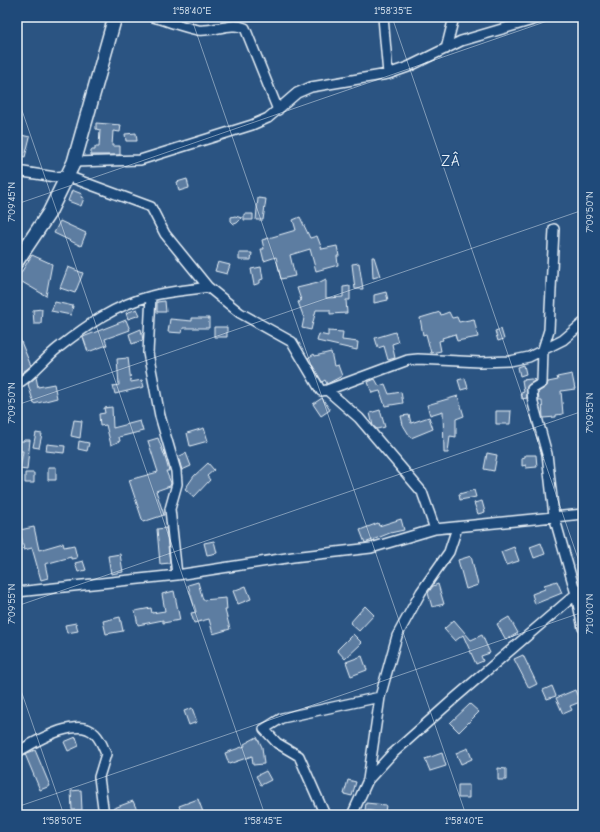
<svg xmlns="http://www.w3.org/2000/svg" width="600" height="832" font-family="'Comic Neue',sans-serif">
  <rect width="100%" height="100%" fill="#2b5482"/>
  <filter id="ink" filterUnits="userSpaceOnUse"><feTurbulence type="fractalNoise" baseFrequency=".025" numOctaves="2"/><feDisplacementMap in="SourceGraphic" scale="8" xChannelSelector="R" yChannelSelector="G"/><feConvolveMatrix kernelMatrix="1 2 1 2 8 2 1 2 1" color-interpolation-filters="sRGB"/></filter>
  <g filter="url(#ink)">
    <!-- building -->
    <path fill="#5d7da1" stroke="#e8f1f8" d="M96,123L121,125L120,132L113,131L112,146H120V155H91V150H95V147H99L100,130L96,129Z
      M136,133L137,141H126L125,134Z
      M21,135L30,137L25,157L17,155V144Z
      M187,179L189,188L179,191L177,182Z
      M72,190L82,194L81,197L84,198L81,206L68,201Z
      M258,198L266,199L263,220H256Z
      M244,214H253V220H244Z
      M235,216L242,218L237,223L234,224L231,221V217Z
      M300,217L310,238L317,236L322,249L337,246L339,256H337L338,265L316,271L310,249L290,255L295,276L281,279L276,257L264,261L261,249H264L262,240L296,230L293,220Z
      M60,221L86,233L81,246L54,233Z
      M239,253H252L251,260H239Z
      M32,255L52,264L46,296L17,279Z
      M372,257H374L380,276L373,278Z
      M218,262L230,265L227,274L215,271Z
      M359,263L363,289H355L352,264Z
      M68,267L83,273L75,293L60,288Z
      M261,267L263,279L260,280V283L254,285L251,269Z
      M326,279V298L343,297V287L350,286V300H346L347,313L330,314V310H316L311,330L302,328L304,318L298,302L301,300L297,288L318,283Z
      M386,292L388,300L374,303V295Z
      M165,301L166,312H157V302Z
      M55,302L73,306L71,315L51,311Z
      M42,309L41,324H34L33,310Z
      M137,309L140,315L128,319L126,313Z
      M440,312L441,315L449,312L452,318L457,317L459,322L474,319L478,337L457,341L455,334L442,338L443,340L439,341L441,351L431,353L426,334L423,335L420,318Z
      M192,318H209V328H183L182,333L168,332L170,319L192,321Z
      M126,320L130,330L105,339L107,345L88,352L83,337Z
      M214,327H227V337H214Z
      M141,329L143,340L132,344L129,334Z
      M501,329L504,339L498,341L495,331Z
      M328,331L343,332L342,340L358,342L357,350L317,341L319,334L328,336Z
      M17,332L31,366L19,375L17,369Z
      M395,332L398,342L392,344L395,358L388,360L384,346L378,348L375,338Z
      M331,352L334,366L338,365L342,376L327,384L325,380L322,382L308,358L314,354L315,356Z
      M128,358L131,382L142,380L144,387L115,394L113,386L119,385L117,359Z
      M524,365L526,374L520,376L518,367Z
      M572,374L575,389L561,391L563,414L556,415V417L543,418L542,401H539L538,392L547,386L548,382L558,380L557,377Z
      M36,377L38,387L54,384L57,398L34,404L28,384Z
      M465,378L468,388L461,390L458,380Z
      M375,379L379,386L385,384L389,394L401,392L403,403L385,406L380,391L372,393L368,382Z
      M531,379L536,380L527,387V398L522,399L521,393L524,392L522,380Z
      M458,396L464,416L456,419V437L450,436L448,453H444L443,411L430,415L427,405Z
      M322,398L330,410L321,416L313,404Z
      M112,407L113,428L140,421L143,431L119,437L120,441L111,445L106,425L100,426L99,414L105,413L104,408Z
      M380,410L385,427L377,429L373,426L370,413Z
      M496,411H511L510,424H496Z
      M409,415L411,423L429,417L433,429L411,438L403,425L401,416Z
      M74,420L82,421L80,438L71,436Z
      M204,428L208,441L190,446L187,433Z
      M36,433L42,434L39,448L33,447Z
      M158,438L165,457L169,471H166L171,483L170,486L156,491L164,515L143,522L129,480L158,472L148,441Z
      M24,440H30L27,470L20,469L23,451H17V441H24Z
      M79,441L89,443L87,451L78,449Z
      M47,444L65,446L64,453L46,451Z
      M186,453L191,466L182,470L178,457Z
      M487,453L497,455L494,471L484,469Z
      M525,455H536L537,467L526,468V465L522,466V458L525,457Z
      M208,463L214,470L207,476L210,480L194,497L185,489L194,476Z
      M48,467H56V480H48Z
      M25,473H34V483H25Z
      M474,490L476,497L460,500L459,494Z
      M482,501L485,512L478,514L474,503Z
      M401,519L404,530L390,533L365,543L360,530L378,523L379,526Z
      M34,527L39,550L63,543L64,547L74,545L77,558L71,559V557L45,564L48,578L41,580L32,548L24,550L20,530Z
      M166,528L170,563L160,564L157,529Z
      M214,541L217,553L207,555L204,543Z
      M541,543L545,554L534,558L530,547Z
      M514,547L519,561L506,565L501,552Z
      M120,554L123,572L111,574L108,556Z
      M471,556L478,585L466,589L458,560Z
      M83,561L86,570L78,572L75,563Z
      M557,581L562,593L535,604L532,594L545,589L544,585Z
      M198,582L203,600L226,598L227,610H225L230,629L213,634L209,619L194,623L191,613L196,612L188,585Z
      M438,584L444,604L432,607L428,593L433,586Z
      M246,586L251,599L238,604L233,591Z
      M174,591L180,620L163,623V620L138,625L135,611L151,608L152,613L165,611L162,594Z
      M365,606L374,615L359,631L350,623Z
      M120,617L123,631L106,634L103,621Z
      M509,617L518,633L506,640L497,624Z
      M454,620L471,640L482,635L490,653L481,656L483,661L476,664L463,635L455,641L444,629Z
      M76,623L78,631L67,633L65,625Z
      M353,634L362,643L345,659L337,650Z
      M523,655L537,684L529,688L514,659Z
      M362,656L367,670L351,676L346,662Z
      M552,686L556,696L547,699L543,690Z
      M575,690L580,702L570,706L572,710L563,714L556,698Z
      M470,704L479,712L459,732L450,723Z
      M192,708L197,722L189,725L184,711Z
      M76,737L79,746L68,751L64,742Z
      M257,737L262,747L264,764L253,765L252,756L229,764L225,753L245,746L244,744Z
      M468,748L472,759L461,764L456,753Z
      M35,750L50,786L40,790L25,754Z
      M442,753L446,766L430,771L425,759Z
      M498,768L506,769V780H498Z
      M266,771L271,780L261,785L256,776Z
      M348,780L356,782L352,796L344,794Z
      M458,785H469V798H458Z
      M81,790L82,810H72L71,791Z
      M198,799L203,812L195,815H182L179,806Z
      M133,801L139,815H110L109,810Z
      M366,803L386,805L385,813L365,810Z"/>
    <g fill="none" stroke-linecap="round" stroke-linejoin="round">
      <defs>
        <path id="street" d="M153,17C168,21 183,27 198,30C213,32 231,22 245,28L278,110
          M383,17L388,74
          M446,49L454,17
          M74,162L140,160L252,125L268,118L297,93L311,87L388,74L408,67L461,41L543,17
          M17,171L55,177L67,176L151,207L165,234L208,287L240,313L292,342L321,391L327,390L359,418L422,492L435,529
          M554,229L549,330L543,349L542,383L532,389L533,403L547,454L554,516L576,594L583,628
          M151,296L148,353L160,416L176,471L177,484L170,509L177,575
          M17,384C33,375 44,359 58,348C86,326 115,305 151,296C169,291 190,290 208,287
          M327,390L408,360L418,359L480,362L510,361L529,357L563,340L583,323
          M17,592L177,575L293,557L371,548L435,529L583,514
          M17,752C35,742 78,715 95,734C101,740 103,747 106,754L99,777L104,815
          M368,780L380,697L397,636L421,592L449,552L457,528
          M325,815L299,756L277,743L264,729L282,718L380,697
          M352,815L368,780L391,755L456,697L583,588"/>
        <path id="secondary" d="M17,261L49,213L74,162L115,17"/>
      </defs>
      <!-- street casing -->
      <use href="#street" stroke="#e8f1f8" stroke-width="12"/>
      <!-- secondary casing -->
      <use href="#secondary" stroke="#e8f1f8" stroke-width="16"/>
      <!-- street -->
      <use href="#street" stroke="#1f4a7a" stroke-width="9"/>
      <!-- secondary -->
      <use href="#secondary" stroke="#1f4a7a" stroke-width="13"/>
    </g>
  </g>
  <!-- ticks -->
  <path fill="none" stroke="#e8f1f8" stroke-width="1" stroke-opacity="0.45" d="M191,17L466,815M392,17L583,573M17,96L265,815M17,204L559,17M17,405L583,210M17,606L583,411M17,679L64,815M17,807L583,612M578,815L583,813"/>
  <g text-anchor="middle" stroke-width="3" stroke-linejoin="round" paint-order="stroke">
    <!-- quarter labels -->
    <g font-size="15" letter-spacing="1" fill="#e8f1f8" stroke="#1f4a7a">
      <text x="451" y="166">ZÂ</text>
    </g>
  </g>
  <!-- margin -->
  <rect width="600" height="832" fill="none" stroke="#1f4a7a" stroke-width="44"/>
  <rect x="22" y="22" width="556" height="788" fill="none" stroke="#e8f1f8" stroke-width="1.5"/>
  <g font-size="10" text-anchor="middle" fill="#e8f1f8">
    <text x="192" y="14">1°58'40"E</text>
    <text x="393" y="14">1°58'35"E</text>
    <text transform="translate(11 202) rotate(-90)" y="4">7°09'45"N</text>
    <text transform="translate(589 212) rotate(-90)" y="4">7°09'50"N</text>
    <text transform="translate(11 403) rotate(-90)" y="4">7°09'50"N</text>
    <text transform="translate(589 413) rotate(-90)" y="4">7°09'55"N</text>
    <text transform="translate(11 604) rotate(-90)" y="4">7°09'55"N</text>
    <text transform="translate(589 614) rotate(-90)" y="4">7°10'00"N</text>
    <text x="62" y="824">1°58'50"E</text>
    <text x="263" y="824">1°58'45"E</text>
    <text x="464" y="824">1°58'40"E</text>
  </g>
</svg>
